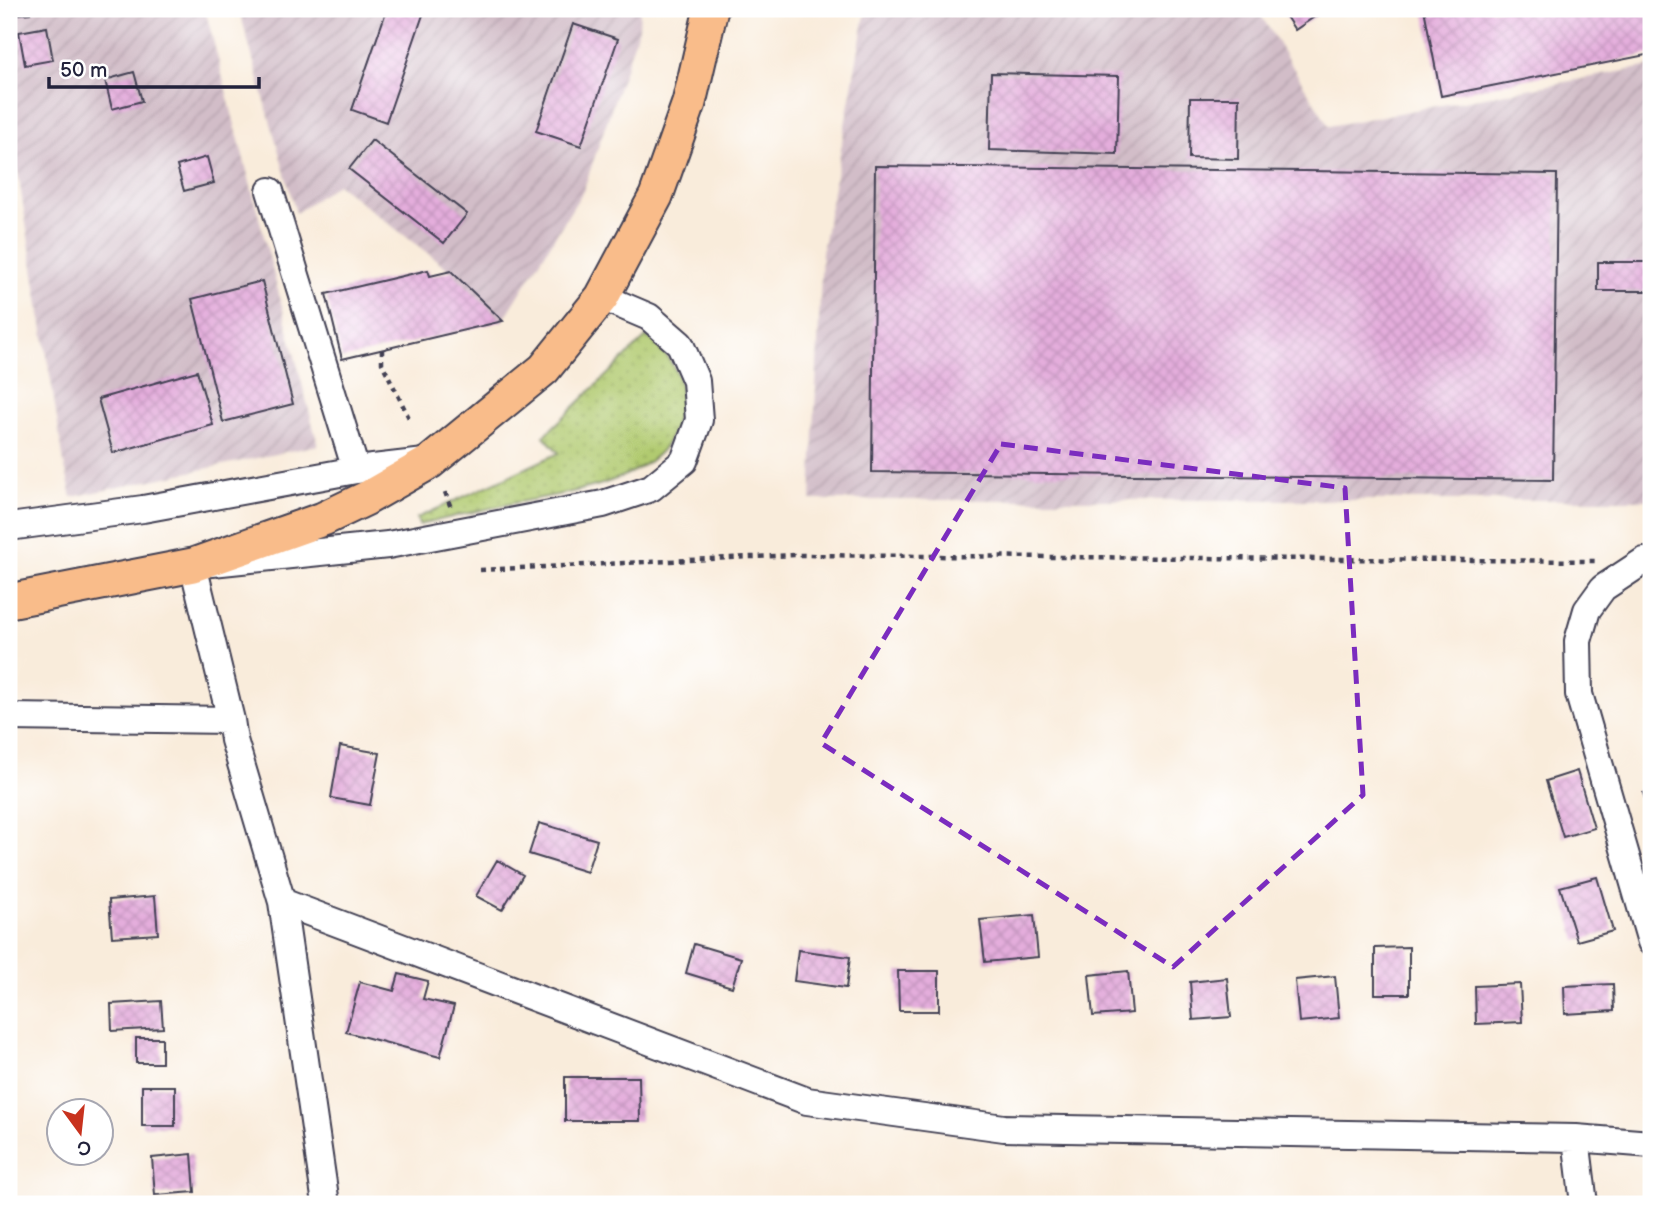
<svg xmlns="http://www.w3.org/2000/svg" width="1660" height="1213" font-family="'Balsamiq Sans',sans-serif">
  <defs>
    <pattern id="industrial-furrows" width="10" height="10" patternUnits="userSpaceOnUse" patternTransform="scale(1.75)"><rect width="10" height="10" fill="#d2bdc8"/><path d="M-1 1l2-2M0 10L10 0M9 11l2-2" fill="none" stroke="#b4a2ad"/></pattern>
    <pattern id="grass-dots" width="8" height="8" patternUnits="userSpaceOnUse" patternTransform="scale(1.75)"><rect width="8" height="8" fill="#b1ca6f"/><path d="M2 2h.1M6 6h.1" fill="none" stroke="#98ad61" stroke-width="1.8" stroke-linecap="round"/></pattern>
    <pattern id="building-cross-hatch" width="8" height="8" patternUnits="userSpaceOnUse" patternTransform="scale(1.75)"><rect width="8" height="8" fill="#e4addc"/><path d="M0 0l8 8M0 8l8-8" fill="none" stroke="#c395be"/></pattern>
  </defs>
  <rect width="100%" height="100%" fill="#fff"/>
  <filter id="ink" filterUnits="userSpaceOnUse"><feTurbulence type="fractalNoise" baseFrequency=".0143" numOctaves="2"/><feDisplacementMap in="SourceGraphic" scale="14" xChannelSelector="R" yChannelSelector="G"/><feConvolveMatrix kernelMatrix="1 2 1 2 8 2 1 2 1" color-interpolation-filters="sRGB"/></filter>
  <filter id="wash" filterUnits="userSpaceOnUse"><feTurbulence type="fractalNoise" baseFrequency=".00686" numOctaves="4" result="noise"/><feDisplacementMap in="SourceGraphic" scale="28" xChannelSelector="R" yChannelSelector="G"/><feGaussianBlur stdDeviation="1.57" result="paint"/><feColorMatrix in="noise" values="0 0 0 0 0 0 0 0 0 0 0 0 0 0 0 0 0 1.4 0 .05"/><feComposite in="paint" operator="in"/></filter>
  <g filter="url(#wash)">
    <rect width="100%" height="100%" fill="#f9ecdb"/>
    <!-- industrial -->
    <path fill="url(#industrial-furrows)" fill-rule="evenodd" d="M9,9H205L318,445L72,497L64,463L9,116Z
      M239,9H640L639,28L583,191L503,321L451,271L337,184L296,213Z
      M885,9H1257L1329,126L1651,66V500H811L822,252L865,15ZM992,73L1119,76L1116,154L989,150ZM875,167L1556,174L1553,479L872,472ZM1598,262H1650L1598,291Z"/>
    <!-- grass -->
    <path fill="url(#grass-dots)" stroke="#6a7655" stroke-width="2" d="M647,336C670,355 687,379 679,410C675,425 671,442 659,453C624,487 560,494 514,503C482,510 451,517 419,525L417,518L559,453L544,436Z"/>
    <g id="blocks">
      <!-- building -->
      <path fill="url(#building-cross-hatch)" d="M9,9H29L30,13L9,15Z
        M387,9H425L386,122L352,110Z
        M1281,9H1317L1320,13L1295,30Z
        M1424,9H1651V54L1441,96Z
        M573,24L618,39L581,146L536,131Z
        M47,27L53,60L25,65L19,32Z
        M134,72L142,101L112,109L105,80Z
        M991,73L1119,76L1117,154L989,150Z
        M1190,98H1239L1238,159L1189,158Z
        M372,140L467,214L444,243L349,169Z
        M207,157L214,183L184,191L177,166Z
        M875,166L1557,174L1553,480L872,472Z
        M1598,262H1650V291H1598Z
        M428,270L430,276L451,271L503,321L342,359L326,294Z
        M262,281L293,404L223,422L192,299Z
        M197,371L213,425L113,453L98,399Z
        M340,746L380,753L370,805L331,798Z
        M1577,771L1594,828L1563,837L1546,781Z
        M1651,790V817L1643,793Z
        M539,823L597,840L587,872L529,854Z
        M497,860L523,875L502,910L476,896Z
        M1597,877L1613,931L1577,941L1560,887Z
        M155,896L158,934L112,937L109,900Z
        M1034,915L1038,957L985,962L980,920Z
        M694,944L741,958L732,987L686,973Z
        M1409,947V994H1375V948Z
        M798,950L850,957L846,988L794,981Z
        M898,971H939V1011H899Z
        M1128,971L1132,1013L1093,1016L1089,975Z
        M399,974L428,981L423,999L454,1006L440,1057L346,1032L360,982L394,991Z
        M1335,976L1339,1018L1299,1022L1295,980Z
        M1227,978L1231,1017L1193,1020L1190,982Z
        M1520,984L1522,1022L1476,1024L1475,986Z
        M1613,984L1614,1011L1565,1014L1564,986Z
        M161,1001L163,1028L112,1031L111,1004Z
        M136,1038H162V1063H136Z
        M565,1077H639L640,1121H565Z
        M142,1086H175V1126H142Z
        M192,1154L195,1192L155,1195L152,1158Z"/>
    </g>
  </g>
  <g filter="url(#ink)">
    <use href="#blocks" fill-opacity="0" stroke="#424053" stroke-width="2"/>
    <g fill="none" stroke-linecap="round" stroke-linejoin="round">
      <defs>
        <path id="minor" d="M270,191L356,470
          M9,527L143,509L356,470L425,462
          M1644,561L1603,588L1587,610L1578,641L1579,694L1651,942
          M9,717L231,720
          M282,902L807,1101L1004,1128L1576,1138L1651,1144
          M1576,1138L1584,1204
          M326,1204L282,902L234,740L231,720L193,565L388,545L603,504L651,488L684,461L699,420L696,381L680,344L649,317L602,297"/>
        <path id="major" d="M9,601L193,565L323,519L367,498L430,462L544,369L602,297L656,196L689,103L711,9"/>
      </defs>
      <!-- minor casing -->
      <use href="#minor" stroke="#424053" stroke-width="30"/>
      <!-- major casing -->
      <use href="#major" stroke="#424053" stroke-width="37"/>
      <!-- path -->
      <path stroke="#424053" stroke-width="4.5" stroke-dasharray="5 5" stroke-linecap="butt" d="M382,349V363L410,420
        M445,492L451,508
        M480,570L794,555L1596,561"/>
      <!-- minor -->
      <use href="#minor" stroke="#fff" stroke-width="26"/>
      <!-- major -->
      <use href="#major" stroke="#f9bc8a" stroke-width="33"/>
    </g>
  </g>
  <!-- marked area -->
  <path fill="none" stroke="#7b2cbf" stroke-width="5" stroke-dasharray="14 9" stroke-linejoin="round" d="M1001,444L1345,488L1363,795L1173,967L821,743Z"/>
  <!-- margin -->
  <rect width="1660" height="1213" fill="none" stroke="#fff" stroke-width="35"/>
  <!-- north arrow -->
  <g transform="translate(80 1132) rotate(165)"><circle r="33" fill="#ffffff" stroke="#a7a7b1" stroke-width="2"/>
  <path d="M0-5L12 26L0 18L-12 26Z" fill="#c8321e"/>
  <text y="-10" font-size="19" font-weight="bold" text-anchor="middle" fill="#22223b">С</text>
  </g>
  <!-- scale -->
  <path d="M49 77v10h210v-10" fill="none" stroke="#22223b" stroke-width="3.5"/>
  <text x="60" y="77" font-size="21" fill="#22223b" stroke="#ffffff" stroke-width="5" paint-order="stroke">50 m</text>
</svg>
